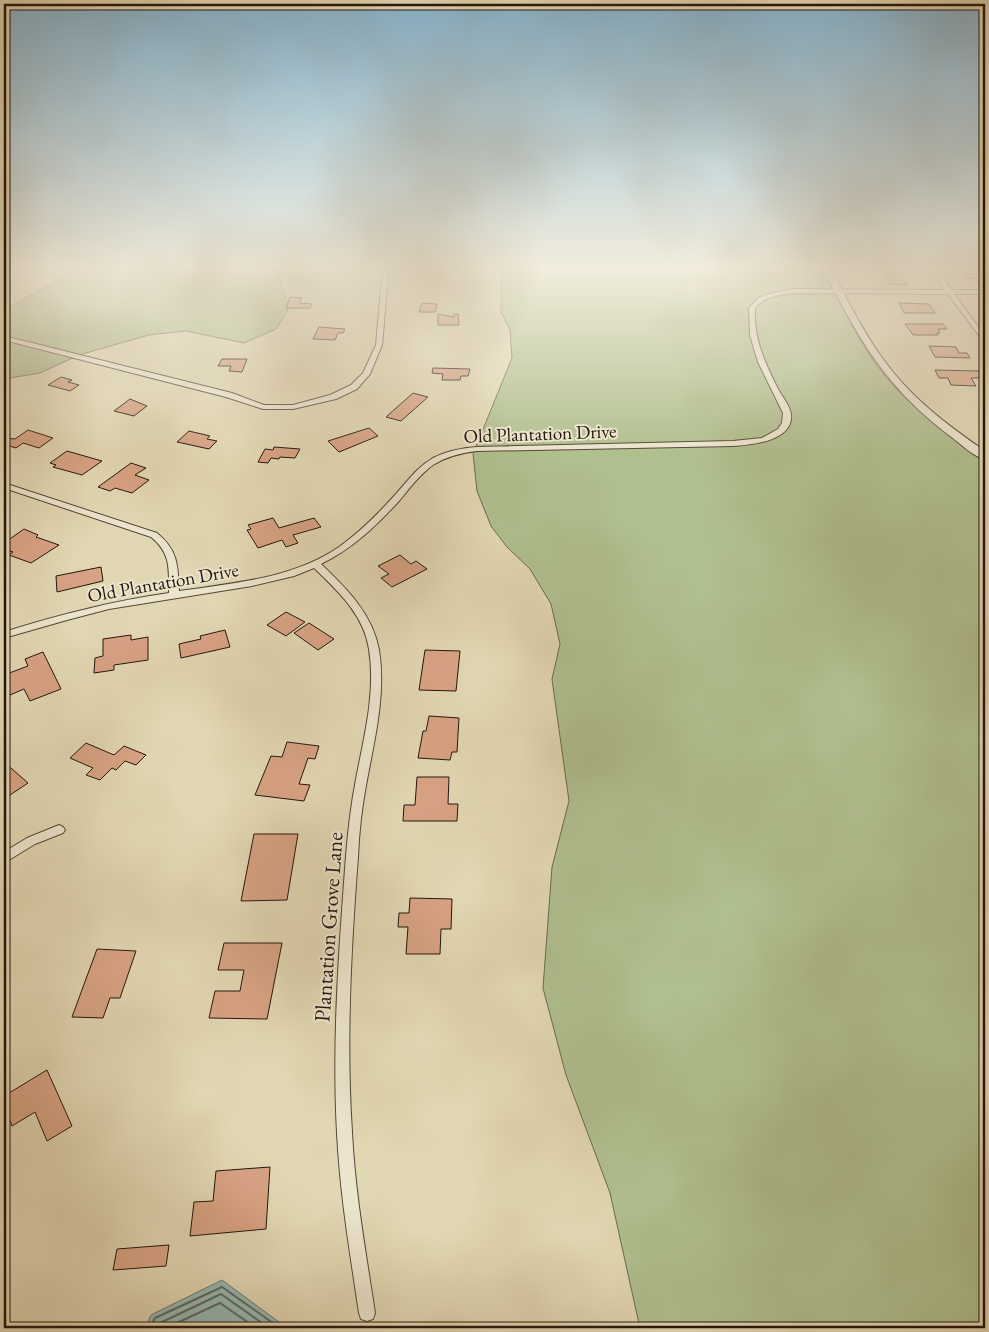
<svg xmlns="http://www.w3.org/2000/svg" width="989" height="1332" font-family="'EB Garamond',serif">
  <rect width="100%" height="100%" fill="#e2d7b3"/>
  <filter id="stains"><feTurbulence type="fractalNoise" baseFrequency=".004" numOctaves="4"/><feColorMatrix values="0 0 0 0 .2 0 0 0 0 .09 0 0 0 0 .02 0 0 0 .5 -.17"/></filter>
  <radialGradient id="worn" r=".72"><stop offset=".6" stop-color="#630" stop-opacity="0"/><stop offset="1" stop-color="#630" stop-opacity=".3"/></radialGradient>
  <!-- green -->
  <path fill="#b0bf8e" stroke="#6a6a4e" d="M84,266H279C278,280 286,296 288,310L276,329L244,343L186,331L149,335L79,355L40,373L4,379V310Z
    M502,266H821C839,298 854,334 876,364C905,404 945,432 985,460V1328H640L610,1193L566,1075L543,988L552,867L569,801L552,679L560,644L551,604L530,569L507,547L491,526L477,491L473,454L512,358L510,330L501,312Z"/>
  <!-- water -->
  <path fill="#95b8b2" stroke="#687770" d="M222,1280L287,1328H145L151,1315Z"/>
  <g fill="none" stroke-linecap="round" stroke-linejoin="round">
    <!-- shore -->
    <path stroke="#5c6760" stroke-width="2" d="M150,1328L155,1318L222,1287L280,1328
      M157,1328L160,1323L221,1294L269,1328
      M166,1328L220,1303L256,1328"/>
  </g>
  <!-- building -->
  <path fill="#d8a384" stroke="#24160d" d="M884,272L902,273L907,285L889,284Z
    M963,274H985V284H979L975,278H966Z
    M290,297L302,298L299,303L312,304L310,308H286Z
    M422,303L437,304L435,312H419Z
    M899,303L929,304L935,313H904Z
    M438,314L454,317V314H458L459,325H438Z
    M905,324H943L947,329H938L940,333H937L938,335H913Z
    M319,327L345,329L343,333H338L335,340L313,339Z
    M929,346L956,347L959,353H967L970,358L935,357Z
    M222,359H247L242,372L229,371L231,366H218Z
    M433,368L470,369L468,376H461L460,380H442L443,374L432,373Z
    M935,370L979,371L983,378H971L976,386L951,385L948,378H939Z
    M61,377L72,380L68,382L79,385L70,391L48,385Z
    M413,393L428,397L401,421L386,417Z
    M130,399L147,406L134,416L114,411Z
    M369,428L378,436L339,452L328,441Z
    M28,430L53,438L39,448L23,443L16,448L4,444V438L15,439Z
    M189,431L210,436L207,439L217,441L209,449L177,442Z
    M274,447L300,449L295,458L280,457L279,459L271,458L268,463L258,462L265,449L273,450Z
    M67,451L102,461L82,475L53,467L56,465L50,463Z
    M131,463L146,468L135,475L149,480L132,493L115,488L110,491L98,487Z
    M273,518L279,528L314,518L321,527L293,535L298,543L286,547L282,540L258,548L247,530L251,529L248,525Z
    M24,529L38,535L36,537L59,545L31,563L9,555L13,552L4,549V543Z
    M400,555L411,564L416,561L427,569L392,587L381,578L389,574L378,566Z
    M101,567L103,581L57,592L56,576Z
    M286,612L305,622L286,636L267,625Z
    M309,623L334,639L318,650L294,633Z
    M225,630L230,647L181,658L179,644L201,639L200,636Z
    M131,635V640L148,637V660L114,665V670L94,673L95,658L103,656V639Z
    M425,650L460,651L456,691L419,690Z
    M43,652L61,689L30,701L24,689L10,695L4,682V675L28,666L25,659Z
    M429,716L459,718L457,752H452L450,760L418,758L423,731H426Z
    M287,742L319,746L315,759L308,758L299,784L310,785L304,801L255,795L271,756L282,757Z
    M86,743L114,755L124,746L146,755L136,765L125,761L116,770L112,768L100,780L86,775L93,768L70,758Z
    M4,762L28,783L10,795L7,792L4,794Z
    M417,777H449L448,804H458L457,821H403L404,805H415Z
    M254,834H298L287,900L241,901Z
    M410,898L452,899L451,929H441L440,954H406L408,927H398L399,913H409Z
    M224,943H282L267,1019L209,1018L215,991H240L244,970H218Z
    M97,949L136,951L120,998H110L103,1018L72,1017Z
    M47,1070L72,1126L47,1141L35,1112L12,1126L4,1105V1096Z
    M270,1167L266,1229L190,1236L194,1202L213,1201L216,1171Z
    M169,1245L166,1266L113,1270L117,1249Z"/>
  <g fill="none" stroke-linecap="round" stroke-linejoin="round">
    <defs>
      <path id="minor" d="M383,266H389L382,345L370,374L357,389L336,399L293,409H263L226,397L4,340V336L232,393L264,405H293L330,395L351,385L363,373L376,345Z
        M928,266H934L952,290H985V294H954L985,336V342L983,341L948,294L794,293C779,295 765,296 755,308C753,338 765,363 778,389C782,396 790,406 791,414C794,441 751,445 733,446L477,451C461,453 447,456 433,465C420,474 409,489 399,501C376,526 352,549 321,564C346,588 373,614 379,650C386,693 375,738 367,780C362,806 359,831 358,857C351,949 346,1040 352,1132C355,1193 366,1253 375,1313L373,1319L367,1321L361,1319L359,1313C350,1253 340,1194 337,1133C332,1040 339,948 346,856C348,830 351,805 356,779C364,737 376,693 369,649C364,615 338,591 314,568L294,576L252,586L109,609L67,620L4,638V632C58,615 113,601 169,593C169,569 171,553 151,537L4,488V483L157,533C178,550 178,566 179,591C233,583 292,579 339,547C360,532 378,514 395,495C407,482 417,467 433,458C447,451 462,448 477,447L733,441L762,438L778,429L782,423L783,413L758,362L750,335L749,308L758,298L769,294L794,289L945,290Z
        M59,825L63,827L65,830L63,833L35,844L4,863V852L27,838Z"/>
      <path id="tertiary" d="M821,266H829C847,298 862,331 883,359C910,397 947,425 985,451V459C973,457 960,443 950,436C882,384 860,339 821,266Z"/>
    </defs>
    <!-- minor casing -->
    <use href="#minor" stroke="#544636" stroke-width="2"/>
    <!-- tertiary casing -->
    <use href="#tertiary" stroke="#544636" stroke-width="2"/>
    <!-- minor -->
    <use href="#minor" fill="#ece5ce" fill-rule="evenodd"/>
    <!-- tertiary -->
    <use href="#tertiary" fill="#ece5ce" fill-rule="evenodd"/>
  </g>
  <!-- sky -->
  <linearGradient id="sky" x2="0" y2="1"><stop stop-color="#87b6d2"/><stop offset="0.59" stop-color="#f2eddd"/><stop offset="1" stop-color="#f2eddd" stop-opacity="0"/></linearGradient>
  <rect width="989" height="453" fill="url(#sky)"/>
  <g text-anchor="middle" stroke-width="4" stroke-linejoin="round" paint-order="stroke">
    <!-- street labels -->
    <g font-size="19" fill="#24160d" stroke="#ece5ce">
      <text transform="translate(540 433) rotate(-2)" y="7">Old Plantation Drive</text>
      <text transform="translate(163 582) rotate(-10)" y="7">Old Plantation Drive</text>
    </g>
    <!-- near-street labels -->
    <g font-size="22" fill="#24160d" stroke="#ece5ce">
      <text transform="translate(328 927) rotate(-86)" y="8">Plantation Grove Lane</text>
    </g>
  </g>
  <!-- margin -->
  <rect width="989" height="1332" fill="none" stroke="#e2d7b3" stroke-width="20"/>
  <rect x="5" y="5" width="979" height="1322" fill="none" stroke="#24160d" stroke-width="2.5"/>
  <rect x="10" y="10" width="969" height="1312" fill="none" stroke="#24160d"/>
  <rect width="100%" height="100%" filter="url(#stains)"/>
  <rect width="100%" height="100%" fill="url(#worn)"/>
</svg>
